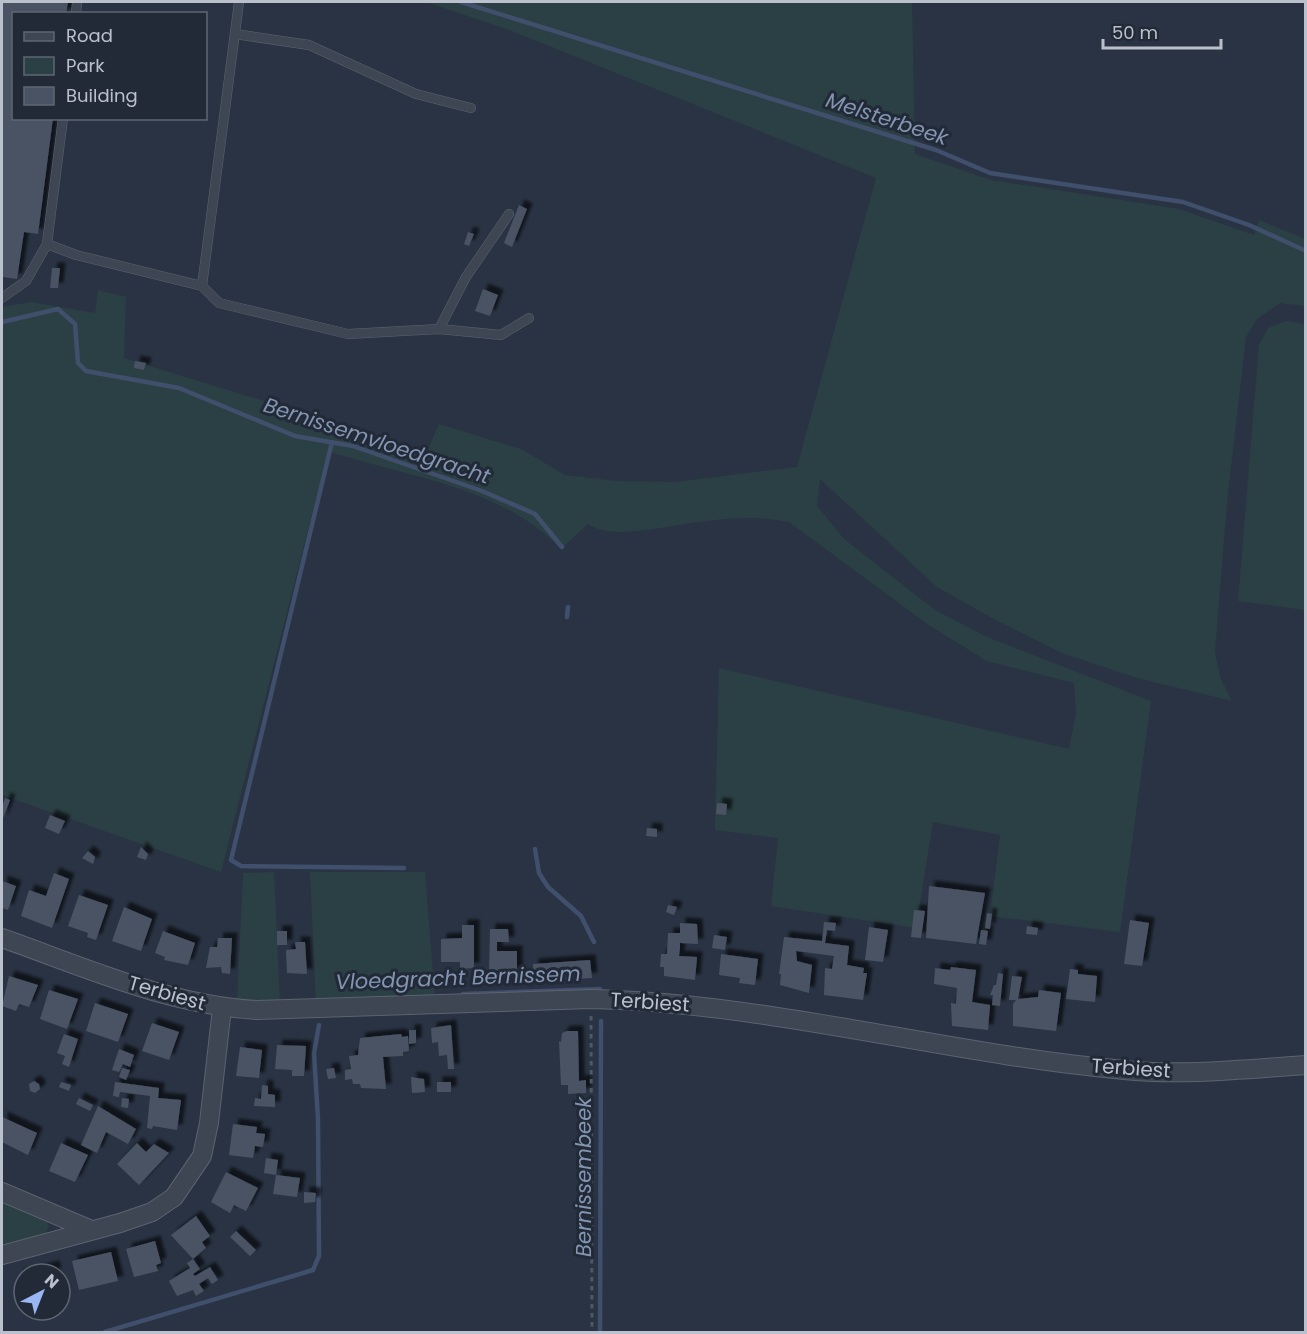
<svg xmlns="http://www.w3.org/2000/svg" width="1307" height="1334" font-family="Poppins,sans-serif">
  <defs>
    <filter id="shadow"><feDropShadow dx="5.5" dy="-5.5" stdDeviation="1.5" flood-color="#0009"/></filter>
  </defs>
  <rect width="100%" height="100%" fill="#293343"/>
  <!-- green -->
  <path fill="#2b4044" d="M426,2H912L915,154L991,180L1179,209L1254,235L1259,220L1305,239V306L1280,303L1257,319L1246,337L1227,502L1215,651L1220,677L1232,701L1137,678L1062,653L990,617L937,587L820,479L817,506L844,539L935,610L985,636L1151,701L1120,932L990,916L1000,835L933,822L916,928L771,906L778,838L715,830L719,668L1069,749L1076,713L1074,683L987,661L930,626L789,522C761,516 734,518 706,521C674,524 614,542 588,524L561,549C499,485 408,478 328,451L221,872L2,795V307L31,302L95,313L98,290L126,297L124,358L335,423L426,454L439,424L521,449L565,475L618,481L676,482L797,467L876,178L512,31Z
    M1286,321L1305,324V610L1238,601L1259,345L1268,328Z
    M274,872L280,1004L237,1000L243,873Z
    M310,872H425L435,999L316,1005Z
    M2,1198L45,1218L49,1226L45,1235L2,1247Z"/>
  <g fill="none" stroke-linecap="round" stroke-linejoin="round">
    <!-- stream -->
    <path stroke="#404f6b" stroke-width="4.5" d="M461,2L936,150L990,173L1183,202L1249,225L1306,251
      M2,322L58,309L75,324L78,363L86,371L179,388L295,436L353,446L482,491L535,514L562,547
      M332,442L231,860L241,866L404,868
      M567,617L568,607
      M535,849L539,873L548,887L581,916L594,942
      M463,994L600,989
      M105,1332L313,1270L319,1256L318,1119L314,1053L319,1025
      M600,1332L601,1021"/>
  </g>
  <!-- building -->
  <path fill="#495364" filter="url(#shadow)" d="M2,2H68L66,14H14V118H53L38,234L24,232L17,279L2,277Z
    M519,205L527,209L512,247L504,243Z
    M468,232L474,234L469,246L464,244Z
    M52,268H60L58,288H50Z
    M483,289L498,295L490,316L475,311Z
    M135,361L146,363L144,370L134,368Z
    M5,798L10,800L2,821V807Z
    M717,803L727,804L726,815L716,814Z
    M50,815L65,821L59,834L45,828Z
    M647,828L657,829V837L646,836Z
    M141,847L148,854L146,860L137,857Z
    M88,851L95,857L93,864L82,858Z
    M54,873L69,879L52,928L21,916L29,890L46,896Z
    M2,881L16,886L8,910L2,908Z
    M929,886L985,893L976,944L926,938Z
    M79,895L108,905L96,940L87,937L88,933L68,926Z
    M668,905L677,907L674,915L666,912Z
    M124,907L152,919L141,951L112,941Z
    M914,910L925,911L921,938L911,937Z
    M987,913L992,914L990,929L985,928Z
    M1130,920L1149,923L1142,966L1124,964Z
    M824,922L836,923L835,931L827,930L825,943L849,946L847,965L864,968L863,973H867L863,1000L824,995L825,968L832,969L834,956L796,951L797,961L812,965L809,993L780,985L781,974H779L784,937L822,941Z
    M680,923L697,924L698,944L680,943V948L679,956L697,957L695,980L664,976V967H660L661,954H667L668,933H680Z
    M462,925H474V968L460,969V962H441V939L462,938Z
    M1027,926L1038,928L1037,935L1026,934Z
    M869,927L888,930L883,962L865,960Z
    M490,929H508L509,942H497V951H517V973H489Z
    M981,930L988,931L986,945L979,944Z
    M163,931L195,943L188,965L164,960L165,957L155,953Z
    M277,931H287V945H277Z
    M714,935L727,937L725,950L712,948Z
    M218,938H232L230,974L222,973L221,967L206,968L210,947H217Z
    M295,942H305L307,974L287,973L286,950L296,949Z
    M721,954L758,959L755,985L739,983L740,978L719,975Z
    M590,960L592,978L559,980V976L542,977L543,981H533V964Z
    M951,967L976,970L972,1002L990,1005L988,1030L952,1026L951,1003L956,1004L957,988L934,984L935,968L950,970Z
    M1070,969L1078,970V974L1097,976L1095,1002L1066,999Z
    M998,973L1003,974L1000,1006L992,1005L993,995H990L994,985H996Z
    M9,976L38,985L29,1007L19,1004L16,1011L2,1006Z
    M1012,976L1022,977L1018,999L1038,997L1039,990L1061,993L1056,1031L1013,1026V1004L1016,1000H1009Z
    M49,990L78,999L67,1029L40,1019Z
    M95,1003L128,1014L118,1042L86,1031Z
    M152,1023L179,1032L169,1060L142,1051Z
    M451,1025L454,1069H448L447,1055L439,1056L438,1042L432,1043L431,1028Z
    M409,1030H416V1043L409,1044Z
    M567,1031H578L579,1081L586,1080V1093L568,1094V1085H561L559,1041L561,1042L562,1033Z
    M64,1034L78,1039L69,1067L62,1064L65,1056L57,1053Z
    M401,1034L402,1037L408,1036L409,1051L403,1052V1056L383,1057L386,1089L361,1088L360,1084H353L352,1079L345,1080V1070L351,1069L349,1056L358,1055L360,1038Z
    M277,1045L306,1046L304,1076H292V1070L275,1069Z
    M240,1047L262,1050L259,1078L236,1076Z
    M119,1049L134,1055L130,1067L123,1064L119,1072L112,1070Z
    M122,1068L130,1070L126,1080L119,1077Z
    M334,1068L336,1078L328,1079L326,1069Z
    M411,1077L424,1079L425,1092L412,1093Z
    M34,1081L39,1084L40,1089L35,1093L30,1091L29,1084Z
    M61,1082L71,1085L69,1091L59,1087Z
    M115,1082L159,1088L158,1098L181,1100L177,1130L153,1126L152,1129L147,1128L150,1096L120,1092L119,1097L113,1096Z
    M437,1082H451V1092H437Z
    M262,1085L268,1086V1094L275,1095V1107L254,1106L255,1098L261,1099Z
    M79,1098L93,1105L90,1111L76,1104Z
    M122,1098L129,1099L128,1108L121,1107Z
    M98,1106L136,1129L128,1144L106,1132L97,1153L81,1145Z
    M2,1117L37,1133L28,1155L2,1142Z
    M233,1124L257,1127L256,1133L265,1134L263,1147L255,1146L253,1158L229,1155Z
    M61,1143L88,1155L75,1182L49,1171Z
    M137,1143L146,1152L154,1144L169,1153L139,1185L117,1164Z
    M266,1158L278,1160L276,1175L300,1178L297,1197L273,1194L276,1175L264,1173Z
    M226,1172L258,1188L246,1211L234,1205L230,1213L211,1202Z
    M304,1192L316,1193L315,1202L304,1203Z
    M196,1216L210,1236L202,1242L206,1248L193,1259L171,1235Z
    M236,1231L256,1250L250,1256L230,1237Z
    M155,1241L161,1263L156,1265L158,1271L134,1277L126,1249Z
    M111,1252L118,1281L79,1290L72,1261Z
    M193,1259L200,1269L193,1274L195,1276L210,1267L218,1280L212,1284L208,1278L199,1284L204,1291L196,1296L193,1290L177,1296L169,1281L190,1268L187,1263Z
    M54,1266L56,1274L24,1273L23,1290L19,1274Z"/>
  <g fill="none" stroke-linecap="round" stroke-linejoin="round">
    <defs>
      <path id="lane" d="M239,2L202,286L219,303L348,334L439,329L501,335L529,318
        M76,14L77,2
        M235,34L309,45L416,94L471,108
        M47,244L76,255L202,286
        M2,298L26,281L47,244L63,118
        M439,329L466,277L509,214"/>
      <path id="street" d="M2,938C84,967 168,1005 257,1010L591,999C771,1003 945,1054 1124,1070C1184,1076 1245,1069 1306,1065
        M2,1192L89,1229
        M2,1255L120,1223L152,1212L174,1197L202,1156L209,1123L222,1008"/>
    </defs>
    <!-- lane casing -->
    <use href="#lane" stroke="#5c6370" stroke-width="10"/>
    <!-- street casing -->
    <use href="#street" stroke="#5c6370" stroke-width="20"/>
    <!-- path -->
    <path stroke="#4a5c60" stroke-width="3" stroke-dasharray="4.5 4.5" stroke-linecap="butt" d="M591,1016L592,1332"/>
    <!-- lane -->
    <use href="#lane" stroke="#3e4553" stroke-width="9"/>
    <!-- street -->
    <use href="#street" stroke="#3e4553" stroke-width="18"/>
  </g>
  <g text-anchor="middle" stroke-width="6" stroke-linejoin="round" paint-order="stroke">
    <!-- street labels -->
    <g font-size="20" fill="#bbc1cc" stroke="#222a38">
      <text transform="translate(167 993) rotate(16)" y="7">Terbiest</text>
      <text transform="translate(650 1002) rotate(4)" y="7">Terbiest</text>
      <text transform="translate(1131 1068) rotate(4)" y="7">Terbiest</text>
    </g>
    <!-- water labels -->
    <g font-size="21" font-style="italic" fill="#8495b2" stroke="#222a38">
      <text transform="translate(887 119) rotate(18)" y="7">Melsterbeek</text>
      <text transform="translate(377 441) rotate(18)" y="7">Bernissemvloedgracht</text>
      <text transform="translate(458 978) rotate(-2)" y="7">Vloedgracht Bernissem</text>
      <text transform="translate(584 1177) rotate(-90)" y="7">Bernissembeek</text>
    </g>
  </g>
  <!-- border -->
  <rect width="1307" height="1334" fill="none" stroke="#bbc1cc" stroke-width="6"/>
  <!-- legend -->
  <rect x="12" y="12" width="195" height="108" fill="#222a38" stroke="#5f6673" stroke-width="1.5"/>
  <rect x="24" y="32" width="30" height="9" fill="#3e4553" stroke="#5f6673" stroke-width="1.5"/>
  <text x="66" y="42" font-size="18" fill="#bbc1cc">Road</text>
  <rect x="24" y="57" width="30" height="18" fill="#2b4044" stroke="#5f6673" stroke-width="1.5"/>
  <text x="66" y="72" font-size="18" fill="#bbc1cc">Park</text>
  <rect x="24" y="87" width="30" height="18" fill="#495364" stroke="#5f6673" stroke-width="1.5"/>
  <text x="66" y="102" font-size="18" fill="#bbc1cc">Building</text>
  <!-- north arrow -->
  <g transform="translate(42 1292) rotate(42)"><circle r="28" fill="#222a38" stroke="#5f6673" stroke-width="1.5"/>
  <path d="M0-4.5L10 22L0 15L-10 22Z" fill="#99b7f3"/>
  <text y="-9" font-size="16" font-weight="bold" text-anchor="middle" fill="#bbc1cc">N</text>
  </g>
  <!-- scale -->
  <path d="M1103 39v9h118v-9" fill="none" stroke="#bbc1cc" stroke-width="3"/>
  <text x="1112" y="39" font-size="18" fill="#bbc1cc" stroke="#222a38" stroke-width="4.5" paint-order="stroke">50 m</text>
</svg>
